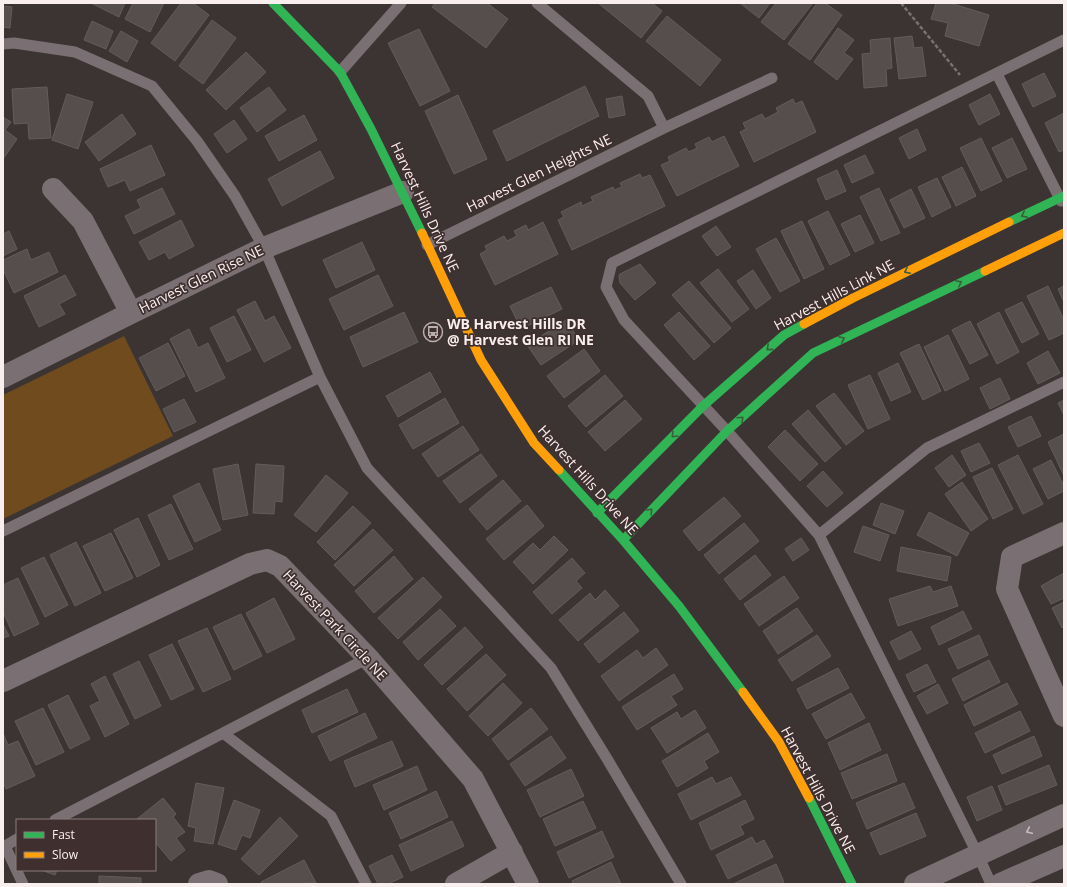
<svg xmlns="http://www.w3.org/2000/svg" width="1067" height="887" font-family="'Open Sans',sans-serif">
  <rect width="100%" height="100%" fill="#3c3432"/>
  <!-- green -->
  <path fill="#6f4b1e" d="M124,336L173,436L3,519V395Z"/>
  <!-- building -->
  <path fill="#554e4d" stroke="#635c59" d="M91,3H125L119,17Z
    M133,3H164L150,32L125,19Z
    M181,3H193L209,15L175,61L151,43Z
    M435,3H487L508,19L486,48L432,7Z
    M598,3H652L662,11L641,38Z
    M740,3H770L759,18Z
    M776,3H813L784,40L761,22Z
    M817,3H825L842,15L810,60L788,44Z
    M936,3H950L989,15L979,46L945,36L948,23L931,19Z
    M3,6L12,7L10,28L3,27Z
    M667,16L721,60L700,86L646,41Z
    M212,20L236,38L203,84L179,66Z
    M92,21L113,31L106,49L84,40Z
    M838,28L854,40L844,53L853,59L837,80L814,62Z
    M419,29L450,91L420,106L388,43Z
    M121,31L138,41L127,62L109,51Z
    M912,36L914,48L922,47L926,76L899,79L894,38Z
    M890,38L892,68L886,69L887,86L864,88L862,54L871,53L870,40Z
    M246,52L266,72L226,110L206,90Z
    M1044,73L1056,96L1033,107L1022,84Z
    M585,86L599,116L507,161L493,131Z
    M47,87L51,138L29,139L28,123L14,124L12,89Z
    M269,87L286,110L257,132L240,108Z
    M67,94L93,102L78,149L52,140Z
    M990,94L1000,114L979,125L969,105Z
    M458,95L487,159L454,174L425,111Z
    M622,96L625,115L609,118L606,99Z
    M793,99L795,104L802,101L816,132L754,162L740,132L746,129L743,123L762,114L765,119L778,112L776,108Z
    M1064,113V150L1059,152L1045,123Z
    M122,114L136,134L99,161L85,142Z
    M304,115L317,140L279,161L265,136Z
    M3,117L11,122L5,130L17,139L3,159Z
    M234,120L247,139L227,153L214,134Z
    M917,129L926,150L909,159L899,138Z
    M724,136L739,166L677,196L661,165L670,161L668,157L686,148L689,152L697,148L695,144L709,137L712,142Z
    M981,138L1002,181L981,191L960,148Z
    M1012,138L1027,169L1007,178L992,148Z
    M151,145L165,175L130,191L125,180L108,187L100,169Z
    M320,151L334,178L282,206L268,179Z
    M865,155L874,173L852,183L844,165Z
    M962,167L976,196L956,206L942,177Z
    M837,170L846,191L826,200L817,179Z
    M640,174L642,178L650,175L665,206L572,250L558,220L564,217L561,212L581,202L582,206L593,201L591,197L613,187L614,190L622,187L620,183Z
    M937,178L951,207L932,217L918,187Z
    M162,188L175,214L134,234L125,216L141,208L137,200Z
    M879,188L900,233L881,241L860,197Z
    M911,189L925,218L904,228L890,200Z
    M828,211L850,255L830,265L808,221Z
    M860,215L874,243L855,252L841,224Z
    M181,220L194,246L169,259L165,252L149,260L139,242Z
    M802,221L824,269L804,279L781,231Z
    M543,222L558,254L495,285L480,254L487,250L485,246L504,236L507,241L517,236L514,231L526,225L528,230Z
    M716,226L731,247L717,256L702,236Z
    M9,231L17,249L3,256V234Z
    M776,238L800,281L780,292L756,249Z
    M362,242L375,270L336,288L323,260Z
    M27,249L31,260L49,252L58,272L14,293L3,269V260Z
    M640,264L656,283L635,300L620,283L619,276L620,274Z
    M718,269L749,309L732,322L700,283Z
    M753,270L771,298L756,309L737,281Z
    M65,275L76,295L59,304L65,314L39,327L24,296Z
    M378,275L393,306L344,330L329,299Z
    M689,281L731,328L714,343L672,295Z
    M1048,286L1064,320V333L1049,340L1027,296Z
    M1064,286V302L1058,289Z
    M551,287L562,309L521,329L510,306Z
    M255,301L265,321L274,316L291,348L264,362L237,310Z
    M1022,302L1039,334L1022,343L1005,310Z
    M404,312L418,342L363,367L350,337Z
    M679,312L710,346L694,360L664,325Z
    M999,312L1019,352L997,364L977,324Z
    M234,316L251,350L227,362L210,328Z
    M566,320L579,340L541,365L527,345Z
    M970,321L988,355L970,364L952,330Z
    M189,329L198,348L208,343L225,378L196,392L170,339Z
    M948,335L969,379L945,391L924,347Z
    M168,343L185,376L156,391L139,358Z
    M919,344L941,391L923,400L900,353Z
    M584,349L600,371L564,398L547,376Z
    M1048,351L1060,373L1038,384L1027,363Z
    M898,363L911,392L891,401L878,373Z
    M430,372L441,392L398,417L386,396Z
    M605,375L623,396L586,427L568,406Z
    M870,375L890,419L868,429L848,385Z
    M1000,378L1010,399L990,409L980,388Z
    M834,393L864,431L846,445L816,406Z
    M445,398L459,423L413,449L399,425Z
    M184,399L196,422L174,432L163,409Z
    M625,400L642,419L605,451L588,432Z
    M1064,400V415L1058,403Z
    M808,410L841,448L825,462L792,424Z
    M1031,416L1041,436L1018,447L1008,427Z
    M463,426L479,450L438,477L422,454Z
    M785,430L818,464L800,481L768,447Z
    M1064,434V476L1048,442Z
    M979,443L990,463L971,472L961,451Z
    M481,454L497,476L460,503L443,481Z
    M952,455L966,475L949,487L935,468Z
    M1018,455L1043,504L1023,514L998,465Z
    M1051,460L1064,486V491L1048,499L1033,469Z
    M238,464L248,515L223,520L213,469Z
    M256,464L284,466L282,502L275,501L274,514L253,513Z
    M992,468L1013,509L993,519L973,477Z
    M823,471L843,493L827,507L807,486Z
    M326,475L348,493L316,532L294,515Z
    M503,480L521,501L487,530L469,509Z
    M962,482L988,519L971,531L945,494Z
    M199,483L221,530L195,542L173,496Z
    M724,497L741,516L699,551L683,531Z
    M881,503L904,511L895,534L873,525Z
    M171,504L193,549L169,560L148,515Z
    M527,505L544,526L504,560L486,539Z
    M353,506L371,523L335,560L317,542Z
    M929,512L969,533L957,556L917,535Z
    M138,518L160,565L137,577L114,530Z
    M744,523L759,541L719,574L704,555Z
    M863,526L889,535L880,561L854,552Z
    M373,529L393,550L354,586L334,565Z
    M111,533L133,578L105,591L83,546Z
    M554,536L568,550L533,584L513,562L533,543L540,550Z
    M801,538L809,550L793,561L785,549Z
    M76,542L101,593L75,606L50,555Z
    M901,547L951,557L947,581L897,571Z
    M755,555L771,575L740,600L724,579Z
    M394,556L413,579L374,613L355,591Z
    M44,557L68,605L45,617L21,568Z
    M572,558L585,573L576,581L582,588L552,614L533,592Z
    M1064,573V598L1051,604L1041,586Z
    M784,576L799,598L759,626L744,604Z
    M423,577L442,597L398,639L378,618Z
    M18,578L39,624L14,636L3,612V585Z
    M930,586L933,592L951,586L958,606L898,626L889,599Z
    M605,590L619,606L578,641L559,620L590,593L595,600Z
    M274,598L295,639L267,653L246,613Z
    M1064,602V626L1062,628L1052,608Z
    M797,608L813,631L778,654L763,631Z
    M440,609L456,626L418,660L403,642Z
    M963,611L972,629L939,645L931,627Z
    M624,612L639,631L599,663L584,644Z
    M241,614L262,656L234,670L213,627Z
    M3,624L9,636L3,638Z
    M465,627L483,647L442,685L424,665Z
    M207,628L231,679L203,692L178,641Z
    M911,631L921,649L899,660L890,642Z
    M817,635L831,656L792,681L778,660Z
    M979,635L988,655L958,669L948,649Z
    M172,644L194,689L171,700L149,655Z
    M656,648L668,665L619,701L601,676L637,650L643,658Z
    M486,654L506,675L467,711L447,689Z
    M989,660L1000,682L963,701L952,679Z
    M139,661L161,706L135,719L113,674Z
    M927,664L936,682L914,692L906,675Z
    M838,668L849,688L807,709L797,689Z
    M674,674L683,689L671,696L677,705L637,730L622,707Z
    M105,676L129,724L105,737L90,706L100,701L91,684Z
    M503,683L522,703L488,736L469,716Z
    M1007,683L1018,704L974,726L964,705Z
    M938,684L948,703L927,714L917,696Z
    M347,689L358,712L312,733L302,710Z
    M851,693L865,718L826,739L812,714Z
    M68,695L90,739L70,749L48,705Z
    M43,708L64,752L36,765L15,721Z
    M531,708L548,729L508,760L492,739Z
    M695,710L706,728L667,753L651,728L677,712L681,719Z
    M1020,711L1030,731L985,753L975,733Z
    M365,713L377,738L330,761L318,736Z
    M869,723L881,750L840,770L828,743Z
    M3,733L8,745L18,741L35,776L6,789L3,782Z
    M708,733L719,752L704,761L708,768L677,787L662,761Z
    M551,736L566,758L525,786L510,764Z
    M1034,736L1042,756L1002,774L993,755Z
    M392,741L403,766L355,787L344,761Z
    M887,754L897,781L852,799L841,773Z
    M1049,765L1057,785L1006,805L998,786Z
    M417,766L427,790L384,810L373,785Z
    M571,769L584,796L540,817L527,790Z
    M712,777L716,784L731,777L741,795L691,820L678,794Z
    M196,783L224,788L213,844L194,841L196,828L188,826Z
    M904,783L915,808L867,829L856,803Z
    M992,786L1002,810L977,821L967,797Z
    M436,791L448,817L401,839L389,813Z
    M163,798L176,814L173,817L185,832L176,838L185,850L171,861L155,842V820L137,819Z
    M234,800L260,810L250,838L242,835L236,850L218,844Z
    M745,800L754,819L740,826L744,834L711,850L699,823Z
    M583,801L596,828L555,846L543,819Z
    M916,813L926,836L880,855L870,833Z
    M280,817L298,836L259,875L241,859Z
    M452,821L464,846L411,871L399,845Z
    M602,831L614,857L569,878L557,852Z
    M752,837L756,844L764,840L773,857L728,879L716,855Z
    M392,855L403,877L388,884H378L369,866Z
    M304,860L316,883L262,884L261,882Z
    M611,862L621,884H573L572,881Z
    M776,864L784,882L780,884H733Z
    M41,870H57L55,875Z
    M99,876L141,878V884H99Z"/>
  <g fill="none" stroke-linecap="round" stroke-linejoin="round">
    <!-- path -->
    <path stroke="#797072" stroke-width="2.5" stroke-dasharray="4 2" stroke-linecap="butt" d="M901,3L960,75"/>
    <!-- lane -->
    <path stroke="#7a6f72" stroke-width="11" d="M537,3L648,96L664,128
      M3,44L14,43L75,52L152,86L197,141L235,196L264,248L320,377L367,468L551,668L609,762L681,884
      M340,72L401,3
      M997,74L1061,201
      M427,245L664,128L772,78
      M3,531L320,377
      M819,535L927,448L1064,382
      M223,733L331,816L366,884
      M55,820L368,658
      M17,839L5,846L23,884
      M991,884L978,855L819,535L727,431L624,320L606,287L612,263L1064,40"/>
    <!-- street -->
    <path stroke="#7a6f72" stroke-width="22" d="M53,189L83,221L131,313
      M3,377L131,313L264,248L403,192
      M1064,533L1012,557L1007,589L1064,716
      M3,681L250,564L267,560L280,566L368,658L473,779L528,884
      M199,884L209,881L217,884
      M456,884L512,852
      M915,884L1064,815
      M1000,884L1064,856"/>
    <!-- fast -->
    <path stroke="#30b455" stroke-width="9" d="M273,3L340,72L371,129L422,233
      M1009,222L1064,196
      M559,470L623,540L679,606L743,692
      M597,513L703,406L784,335L804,324
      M623,540L727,431L813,353L985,271
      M809,798L852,884"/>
    <!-- slow -->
    <path stroke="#ff9f0a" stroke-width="9" d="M422,233L481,360L534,443L559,470
      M985,271L1064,233
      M804,324L853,298L1009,222
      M743,692L779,742L809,798"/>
  </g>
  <!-- one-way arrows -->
  <defs><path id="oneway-chevron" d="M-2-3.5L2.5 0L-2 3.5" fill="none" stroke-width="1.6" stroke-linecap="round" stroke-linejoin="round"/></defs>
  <g stroke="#3a5e3c">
    <use href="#oneway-chevron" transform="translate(1024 215) rotate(154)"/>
    <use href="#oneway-chevron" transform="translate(907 271) rotate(154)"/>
    <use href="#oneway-chevron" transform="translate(959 283) rotate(-26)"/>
    <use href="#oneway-chevron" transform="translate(842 339) rotate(-25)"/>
    <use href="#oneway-chevron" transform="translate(769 348) rotate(139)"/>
    <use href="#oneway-chevron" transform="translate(741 419) rotate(-43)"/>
    <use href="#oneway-chevron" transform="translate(674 435) rotate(135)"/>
    <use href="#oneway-chevron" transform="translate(650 511) rotate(-46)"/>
  </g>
  <use stroke="#c7bcbd" href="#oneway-chevron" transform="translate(1029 831) rotate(155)"/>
  <!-- icons -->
  <defs>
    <symbol id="bus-ring" viewBox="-11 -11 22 22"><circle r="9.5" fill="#3f302f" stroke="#b8aead" stroke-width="1.5"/><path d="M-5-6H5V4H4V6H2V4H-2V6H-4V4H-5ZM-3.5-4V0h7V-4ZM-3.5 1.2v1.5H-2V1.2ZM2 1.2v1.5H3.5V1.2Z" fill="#b8aead"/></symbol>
  </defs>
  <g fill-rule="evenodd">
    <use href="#bus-ring" x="422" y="321" width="22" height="22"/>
  </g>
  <g text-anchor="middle" stroke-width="3.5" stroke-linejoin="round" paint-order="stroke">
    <!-- street labels -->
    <g font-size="14" fill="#faefef" stroke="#3f302f">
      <text transform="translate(539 173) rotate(-26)" y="5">Harvest Glen Heights NE</text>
      <text transform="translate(425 207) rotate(65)" y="5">Harvest Hills Drive NE</text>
      <text transform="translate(201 279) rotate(-26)" y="5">Harvest Glen Rise NE</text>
      <text transform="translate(834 295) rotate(-28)" y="5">Harvest Hills Link NE</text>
      <text transform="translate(588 480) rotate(48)" y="5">Harvest Hills Drive NE</text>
      <text transform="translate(335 625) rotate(47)" y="5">Harvest Park Circle NE</text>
      <text transform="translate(818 790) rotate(62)" y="5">Harvest Hills Drive NE</text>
    </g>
    <!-- poi labels -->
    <g font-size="14" font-weight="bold" fill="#faefef" stroke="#3f302f" text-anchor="start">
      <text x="447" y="329">WB Harvest Hills DR<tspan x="447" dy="16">@ Harvest Glen RI NE</tspan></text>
    </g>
  </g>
  <!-- border -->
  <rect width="1067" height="887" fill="none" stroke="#faefef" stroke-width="8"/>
  <!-- legend -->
  <rect x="16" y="819" width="140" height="52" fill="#3f302f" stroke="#8a7c7c"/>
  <rect x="24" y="832" width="20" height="6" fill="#30b455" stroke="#8a7c7c"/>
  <text x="52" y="839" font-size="12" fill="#faefef">Fast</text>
  <rect x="24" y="852" width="20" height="6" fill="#ff9f0a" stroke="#8a7c7c"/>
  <text x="52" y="859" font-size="12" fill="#faefef">Slow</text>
</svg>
